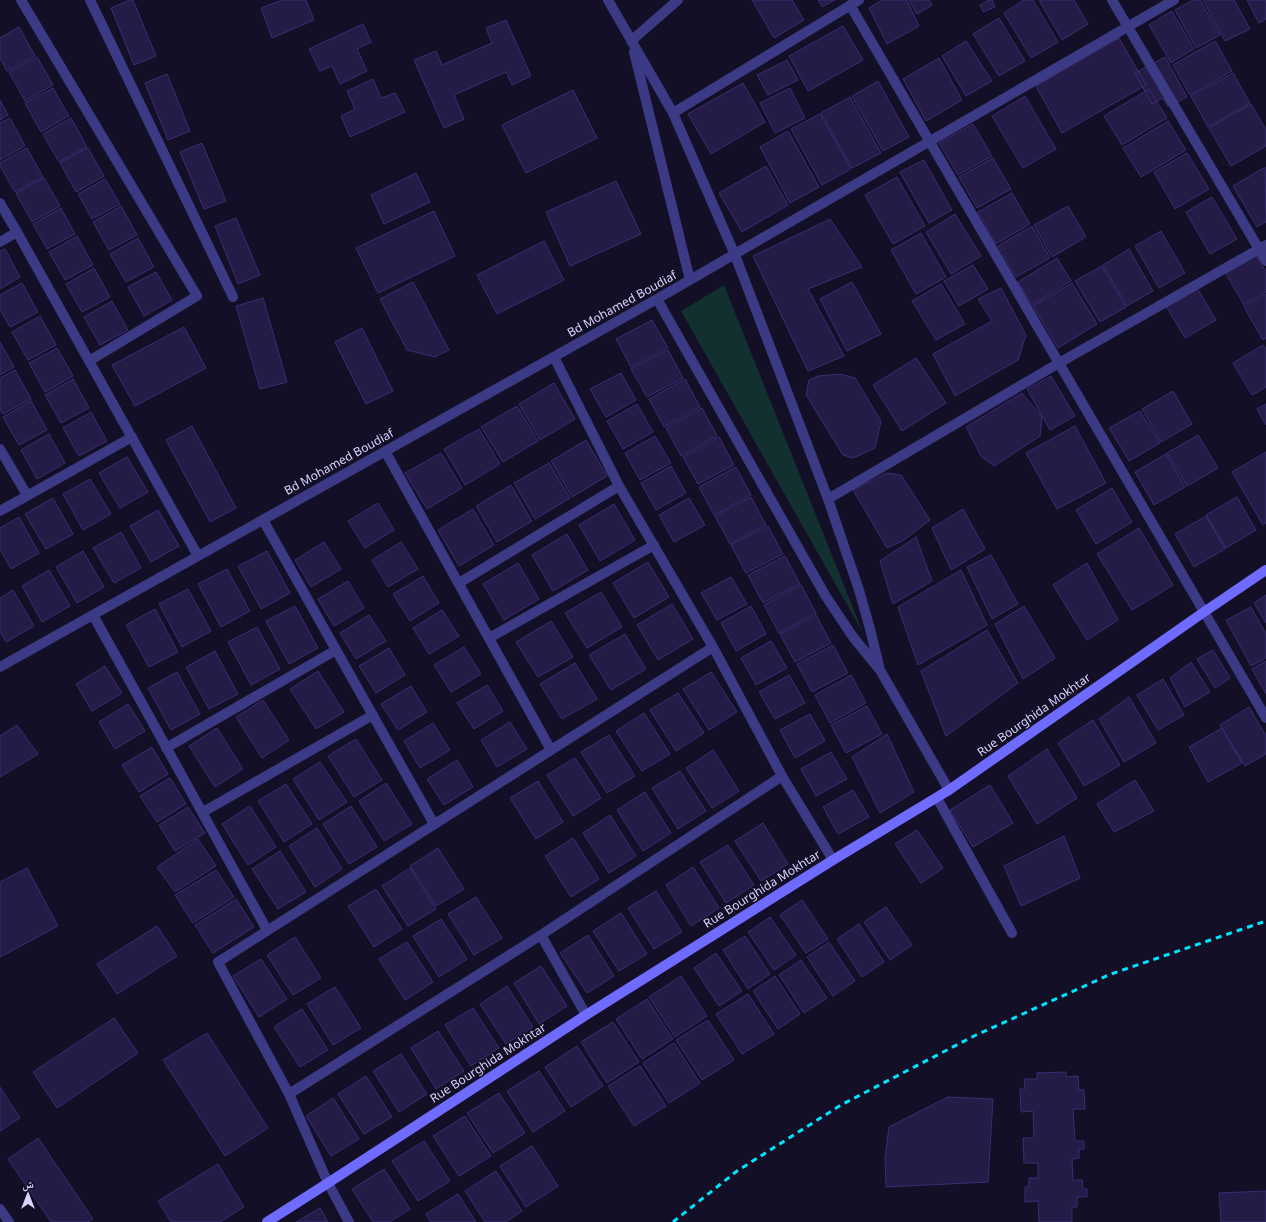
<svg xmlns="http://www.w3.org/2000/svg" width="1266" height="1222" font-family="'Noto Sans','Noto Naskh Arabic',sans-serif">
  <rect width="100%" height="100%" fill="#130f26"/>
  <!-- green -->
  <path fill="#12302f" d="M724,285L863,633L681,311Z"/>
  <!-- building -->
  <path fill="#241b47" stroke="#3b2d73" d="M130,0H133L156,56L134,65L111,8Z
    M282,0H306L314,20L272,38L261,8Z
    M752,0H792L804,20L774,38Z
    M818,0H835L822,7Z
    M882,0H907L919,26L887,44L869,8Z
    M909,0H929L932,5L917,14Z
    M989,0H992L995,7L983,12L980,5Z
    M1024,0H1033L1058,42L1031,58L1004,13Z
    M1039,0H1074L1088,24L1062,40Z
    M1193,0H1200L1220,35L1196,48L1175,10Z
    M1203,0H1234L1250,29L1225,41Z
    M1247,0H1266V19L1259,23Z
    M1172,11L1194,49L1171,63L1149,25Z
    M999,18L1025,61L999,76L973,34Z
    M506,20L531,76L512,85L506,72L454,95L464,119L444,128L414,60L436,51L442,65L492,43L486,28Z
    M363,24L371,42L357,49L367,71L340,84L332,66L320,71L309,49Z
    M843,26L863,60L808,91L789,56Z
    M19,27L35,56L7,71L0,58V38Z
    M1119,38L1146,85L1062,133L1036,86Z
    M966,41L992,81L966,96L942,56Z
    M1215,41L1232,71L1190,95L1173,65Z
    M37,57L53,85L25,101L9,72Z
    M1165,57L1187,97L1168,107L1163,98L1152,104L1135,73Z
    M939,58L962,100L926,121L903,79Z
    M787,60L798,80L768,95L757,75Z
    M1233,73L1250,103L1208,127L1191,96Z
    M167,74L190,131L168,140L145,83Z
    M373,79L381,98L395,93L405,112L350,137L341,116L355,109L347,91Z
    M878,81L909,137L883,151L852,96Z
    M743,83L765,122L711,154L688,114Z
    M53,88L69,116L41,132L25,103Z
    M790,88L805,118L775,133L760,103Z
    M1149,89L1167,118L1122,145L1104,116Z
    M573,90L597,138L526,173L502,125Z
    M1025,96L1056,149L1023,168L992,116Z
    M850,97L881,153L852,168L821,113Z
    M0,100L8,115L0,120Z
    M1251,104L1266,130V146L1231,166L1209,128Z
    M820,114L851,169L822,185L791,129Z
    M10,118L25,146L0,160V123Z
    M71,118L87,147L59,162L43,134Z
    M1168,121L1186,150L1141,177L1123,148Z
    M973,124L992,156L958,175L939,143Z
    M788,131L819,187L790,203L760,147Z
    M202,143L226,201L204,209L180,152Z
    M27,148L43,177L15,192L0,166V163Z
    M88,148L104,176L76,192L60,163Z
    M1187,153L1209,189L1175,209L1154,172Z
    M993,158L1011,189L977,208L959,177Z
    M924,160L952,210L929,223L900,172Z
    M766,166L788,205L742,232L719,193Z
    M1265,167L1266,222L1257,227L1233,186Z
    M416,173L430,202L384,224L371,195Z
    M897,177L925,226L893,244L865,195Z
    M44,178L60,206L32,222L16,193Z
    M105,179L120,204L92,219L78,194Z
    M616,181L641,234L570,266L546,212Z
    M1012,193L1030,224L996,244L978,212Z
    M1212,197L1237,239L1210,254L1186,212Z
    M121,206L137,235L109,250L93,222Z
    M1068,206L1086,237L1052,257L1034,225Z
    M61,208L75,234L47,249L33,224Z
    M434,211L455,256L378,293L356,248Z
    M955,214L981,256L951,274L926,232Z
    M236,218L260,275L238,284L215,226Z
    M830,219L862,267L808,289L844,356L808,371L753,256Z
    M1032,226L1050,258L1016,277L998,246Z
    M1161,231L1185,273L1159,288L1135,246Z
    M921,233L946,277L916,294L891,250Z
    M77,236L93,265L65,280L49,252Z
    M138,238L154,267L126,282L110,254Z
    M544,241L564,280L497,314L477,275Z
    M5,249L20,277L0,289V251Z
    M1129,249L1153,291L1127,306L1103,265Z
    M1255,254L1266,272V292L1244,305L1225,272Z
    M1057,258L1071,281L1032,305L1018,282Z
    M973,265L988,289L959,306L944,281Z
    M1102,266L1126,307L1100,322L1075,281Z
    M94,268L110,297L82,312L66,284Z
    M156,272L172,300L144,316L128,287Z
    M413,282L449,350L435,357L407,350L380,299Z
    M852,282L881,334L847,351L820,299Z
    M22,283L38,312L10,327L0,310V295Z
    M1072,283L1097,324L1058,348L1033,306Z
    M941,284L965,324L936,340L912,301Z
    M1001,288L1026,335L1018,360L955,396L933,354L992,321L978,299Z
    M1197,288L1216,320L1185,338L1166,306Z
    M1266,294V338L1263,340L1244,307Z
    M263,298L287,382L260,389L236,306Z
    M112,301L128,330L100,345L84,317Z
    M40,316L56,345L28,360L12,332Z
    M652,320L668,348L631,367L616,339Z
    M184,327L206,368L135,406L112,365Z
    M362,328L393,391L366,404L335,342Z
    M0,342L14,367L0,375Z
    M1263,345L1266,349V387L1252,395L1233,363Z
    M57,348L73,376L45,392L29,363Z
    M668,350L683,378L647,397L631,369Z
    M916,358L946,403L902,431L873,385Z
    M15,370L31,399L3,414L0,409V378Z
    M621,373L636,400L606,417L590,389Z
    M840,374L855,378L881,421L875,448L853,458L843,455L806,395L809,380L818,376Z
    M1051,376L1075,416L1050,430L1027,389Z
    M73,379L89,408L61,423L45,395Z
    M685,379L700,407L664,427L649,399Z
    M554,383L575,419L540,440L519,404Z
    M1173,391L1192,424L1161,442L1142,409Z
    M1022,393L1042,417L1040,436L994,466L981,456L966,427Z
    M31,401L47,430L19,445L3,417Z
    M637,404L653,432L623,449L607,421Z
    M1266,404V425L1257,409Z
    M517,406L538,441L503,462L481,427Z
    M702,408L717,436L681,456L666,428Z
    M1140,411L1160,443L1129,461L1109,428Z
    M91,412L107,441L79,456L63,428Z
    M192,426L236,508L210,522L166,440Z
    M1075,426L1106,483L1057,509L1026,453Z
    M479,429L500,464L465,485L444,449Z
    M49,434L65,463L37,479L21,450Z
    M1198,435L1218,468L1187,486L1167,453Z
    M655,436L671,463L640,480L625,453Z
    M719,437L734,465L698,484L683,457Z
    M586,440L607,476L572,497L551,461Z
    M1266,452V523L1263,525L1232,472Z
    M441,453L462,488L427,509L405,473Z
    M1166,454L1185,487L1154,505L1135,472Z
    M127,457L148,492L120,508L99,473Z
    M549,463L570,498L535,519L514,483Z
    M671,466L686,493L656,510L641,483Z
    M736,467L751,495L714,515L699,487Z
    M887,473L901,475L930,520L904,540L887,548L853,490Z
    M90,479L111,514L83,530L63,494Z
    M511,485L532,521L497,542L476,506Z
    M1112,488L1132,522L1096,544L1076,510Z
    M751,497L766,525L730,544L715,516Z
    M1237,497L1256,530L1226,548L1206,515Z
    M53,498L73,534L46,549L25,514Z
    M689,498L705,525L674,542L659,515Z
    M378,503L394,530L365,548L348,521Z
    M614,504L635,540L600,561L579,525Z
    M473,509L494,545L459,566L438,530Z
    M963,509L985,549L951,570L932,528Z
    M158,510L179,546L151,562L130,526Z
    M1206,516L1225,549L1194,567L1175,534Z
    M19,517L39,553L11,569L0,549V528Z
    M768,526L783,554L746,573L731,545Z
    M1139,528L1173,585L1132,610L1097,554Z
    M121,532L141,568L114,583L93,548Z
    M567,534L588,570L553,591L532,555Z
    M916,537L932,581L893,604L880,561Z
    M324,542L341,569L311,587L295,560Z
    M401,542L418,569L388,587L372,560Z
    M83,551L104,587L77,603L56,567Z
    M267,551L290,593L261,609L238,566Z
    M991,555L1018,604L992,619L967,567Z
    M785,556L800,584L763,603L748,575Z
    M648,562L669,597L634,618L613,583Z
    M518,563L539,599L504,620L483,584Z
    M1087,563L1118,620L1087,640L1053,585Z
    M227,569L250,611L221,627L198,584Z
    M49,570L70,606L42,622L22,586Z
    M961,570L987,625L918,665L898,607Z
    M423,576L439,603L410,621L393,594Z
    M731,577L747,604L717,620L701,593Z
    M348,581L364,608L334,626L318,599Z
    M801,585L816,613L779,633L764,605Z
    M188,589L211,631L182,647L159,604Z
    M13,590L34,626L6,642L0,631V598Z
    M601,592L622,627L587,648L565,613Z
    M1266,595V623L1254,603Z
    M672,604L693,639L658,660L637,625Z
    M295,606L318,648L289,664L266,621Z
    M751,606L766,634L736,651L721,623Z
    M1024,606L1055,658L1023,679L995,624Z
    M1251,607L1266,634V658L1251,666L1226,620Z
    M155,609L178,652L149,667L126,625Z
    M442,610L459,636L429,654L413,628Z
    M369,615L386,641L356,659L340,633Z
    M816,615L831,643L795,662L780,634Z
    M551,621L573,657L538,677L516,642Z
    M257,627L280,669L251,685L228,642Z
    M987,630L1018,683L946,736L921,671Z
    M625,634L646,669L611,690L589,655Z
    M771,641L787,668L756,685L741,658Z
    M833,645L848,673L812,692L797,664Z
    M464,647L481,674L451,692L434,665Z
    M389,648L405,675L376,693L359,666Z
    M1213,650L1230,678L1215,688L1197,659Z
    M215,651L238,694L209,709L186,667Z
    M1266,661V694L1252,669Z
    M1191,662L1210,692L1185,707L1170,678Z
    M575,663L597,699L562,719L540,684Z
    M105,666L122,693L92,711L76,684Z
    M318,671L344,712L316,729L290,689Z
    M177,672L200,714L171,730L148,688Z
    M711,672L737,712L709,730L683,689Z
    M789,675L805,703L775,719L759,692Z
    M851,675L866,703L830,723L815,695Z
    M1163,679L1184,715L1158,730L1137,695Z
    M487,685L503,711L474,729L457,703Z
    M411,686L427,712L398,730L381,704Z
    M678,693L704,733L676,751L650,710Z
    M1129,697L1156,743L1124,762L1099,719Z
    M263,700L289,740L262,758L236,717Z
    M128,704L145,731L115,749L99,722Z
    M867,706L882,734L846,753L831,725Z
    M1249,707L1266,736V754L1245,766L1220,725Z
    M644,713L670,754L642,771L616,731Z
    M810,714L825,741L795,758L780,730Z
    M1093,720L1120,765L1084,786L1058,743Z
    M510,722L527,749L497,767L481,740Z
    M433,723L450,750L420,768L404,741Z
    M17,725L38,754L0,777V736Z
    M217,728L243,769L215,787L189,746Z
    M1222,728L1242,763L1208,782L1189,747Z
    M887,734L914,792L880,813L852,757Z
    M609,735L635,776L607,793L581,752Z
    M356,739L382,780L354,797L328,756Z
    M152,747L168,774L139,792L122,765Z
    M1047,749L1077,798L1037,824L1008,776Z
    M713,750L739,791L712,808L686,768Z
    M831,752L847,779L816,796L801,769Z
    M575,758L601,798L573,816L547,775Z
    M457,760L473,787L444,805L427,779Z
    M320,762L347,802L319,820L293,779Z
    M680,771L706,811L678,829L652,788Z
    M170,778L186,804L157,822L140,796Z
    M1135,780L1154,811L1114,832L1097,804Z
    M538,781L563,822L536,839L510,798Z
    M386,783L412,824L384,841L359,801Z
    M286,784L312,824L284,842L258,801Z
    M990,785L1013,823L973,847L950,810Z
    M853,790L869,817L838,834L823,807Z
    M645,792L671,833L643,851L617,810Z
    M250,806L276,847L248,865L222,824Z
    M351,806L377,847L349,864L323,824Z
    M188,807L205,833L175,851L159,825Z
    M610,815L636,856L609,873L583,833Z
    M763,823L788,864L761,881L735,841Z
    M317,828L342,869L315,887L289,846Z
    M917,830L943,868L921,883L895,844Z
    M1064,836L1080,878L1021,906L1004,866Z
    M573,838L599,879L571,897L545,856Z
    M198,839L216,866L175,892L157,867Z
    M728,845L754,885L726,903L700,862Z
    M438,848L464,889L436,906L410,866Z
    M280,851L306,892L278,909L252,869Z
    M693,867L719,908L691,926L666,885Z
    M27,868L58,926L0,957V882Z
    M410,868L436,909L408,926L382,886Z
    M216,870L234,897L193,923L175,895Z
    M376,889L402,929L374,947L348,906Z
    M656,891L682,932L654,949L628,908Z
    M476,897L502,938L474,955L448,914Z
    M236,899L254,927L213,953L195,925Z
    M802,900L828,939L806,953L780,915Z
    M886,907L912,945L890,960L864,922Z
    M621,913L647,954L619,971L593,931Z
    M770,917L796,955L774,970L748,932Z
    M441,919L467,959L439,977L413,936Z
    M859,924L884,962L862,977L837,939Z
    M157,926L177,956L117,994L97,964Z
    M588,935L614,976L587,993L560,953Z
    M745,936L770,974L748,989L723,950Z
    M295,937L321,978L293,995L267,955Z
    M407,942L433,982L405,1000L379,959Z
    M829,942L855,981L833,996L807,957Z
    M716,953L742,991L719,1006L694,968Z
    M261,959L287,999L259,1017L233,976Z
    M801,960L827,998L804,1013L779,975Z
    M541,966L567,1006L539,1024L514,983Z
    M681,976L707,1016L675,1037L649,997Z
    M775,976L800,1014L778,1029L753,991Z
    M507,986L533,1027L506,1044L480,1004Z
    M335,987L361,1028L333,1045L307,1004Z
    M748,994L774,1034L742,1054L716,1014Z
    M647,999L673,1039L642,1059L616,1019Z
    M473,1008L499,1048L471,1066L445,1025Z
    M302,1009L328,1050L300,1067L274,1027Z
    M114,1018L138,1053L57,1108L33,1072Z
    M708,1020L734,1060L702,1080L676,1040Z
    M613,1022L639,1062L607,1083L581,1042Z
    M438,1031L464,1071L436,1089L411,1048Z
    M207,1033L268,1128L225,1156L163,1060Z
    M674,1043L700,1083L669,1103L643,1063Z
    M577,1046L603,1086L571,1107L545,1067Z
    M401,1054L427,1094L399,1112L373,1071Z
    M640,1066L666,1106L634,1126L608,1086Z
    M539,1071L565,1111L533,1132L507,1091Z
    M1066,1072V1077L1078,1076L1079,1090H1084L1085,1109H1073L1075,1141H1084V1149H1079V1158L1072,1159L1073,1180H1082L1083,1189H1087V1197H1077V1207H1072V1222H1039L1038,1201L1025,1202V1187H1029V1178H1038V1163H1024L1023,1138H1034L1033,1111L1021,1112L1020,1089H1025L1024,1079H1037V1073Z
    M366,1076L392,1117L364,1134L338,1094Z
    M0,1087L20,1118L0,1131Z
    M499,1093L525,1133L493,1153L467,1113Z
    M948,1097L993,1099L988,1182L886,1187L885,1158L889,1127Z
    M333,1098L359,1139L331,1156L306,1116Z
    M465,1116L491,1156L459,1176L433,1136Z
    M38,1138L93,1219L88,1222H51L8,1159Z
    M424,1141L450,1181L418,1201L392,1161Z
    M532,1146L558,1186L526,1207L500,1166Z
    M218,1164L244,1207L220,1222H171L158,1201Z
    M384,1169L410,1209L390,1222H373L352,1189Z
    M496,1171L522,1211L506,1222H485L465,1191Z
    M1266,1191V1222H1221L1219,1193Z
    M458,1194L476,1222H431L426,1214Z
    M320,1208L328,1222H296Z"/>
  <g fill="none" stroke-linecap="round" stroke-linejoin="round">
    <!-- street -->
    <path stroke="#3d3a85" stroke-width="10" d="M21,0L197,296L89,361
      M90,0L233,297
      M608,0L673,113L735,255L828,499L859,590L870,629L880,670
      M1112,0L1266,261
      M850,5L1266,718
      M631,41L678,0
      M634,52L690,280
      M673,113L859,0
      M0,203L17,232L198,556
      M0,242L17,232
      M657,299L825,595L853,637L880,670L949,790
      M554,357L619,486L713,647L782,776L833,860
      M0,449L27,495
      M385,451L551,750
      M828,499L1059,363L1266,245
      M0,511L132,437
      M263,520L434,824
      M459,583L619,486
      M93,615C151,720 210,825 267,930
      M489,638L654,545
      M0,667L657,299L1174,0
      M166,748L336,650
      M937,798L1012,933
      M203,812L373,715
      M541,935L586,1015
      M289,1094L541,935L782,776
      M0,1209L9,1222
      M349,1222L328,1183L289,1094L218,962L713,647"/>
    <!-- secondary -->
    <path stroke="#6f6bff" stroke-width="10" d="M267,1222L328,1183L586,1015L833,860L949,790L1204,612L1266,570"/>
    <!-- rail -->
    <path stroke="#00e5ff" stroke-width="3" stroke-dasharray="6 5" stroke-linecap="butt" d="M673,1222L737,1171L841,1105L974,1036L1111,974L1266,921"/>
  </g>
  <g text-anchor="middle" stroke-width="3" stroke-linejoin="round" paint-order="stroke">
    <!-- street labels -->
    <g font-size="12" fill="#d9d4ff" stroke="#130f26">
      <text transform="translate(622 304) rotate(-29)" y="4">Bd Mohamed Boudiaf</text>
      <text transform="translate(339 462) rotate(-29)" y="4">Bd Mohamed Boudiaf</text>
      <text transform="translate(1034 715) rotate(-35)" y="4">Rue Bourghida Mokhtar</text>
      <text transform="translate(762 889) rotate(-32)" y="4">Rue Bourghida Mokhtar</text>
      <text transform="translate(488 1063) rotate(-33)" y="4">Rue Bourghida Mokhtar</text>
    </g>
  </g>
  <!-- north arrow -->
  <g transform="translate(28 1194)" stroke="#130f26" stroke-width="3" paint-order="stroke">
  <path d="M0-3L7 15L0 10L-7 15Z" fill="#d9d4ff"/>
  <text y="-6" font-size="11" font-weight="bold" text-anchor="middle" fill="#d9d4ff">ش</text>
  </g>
</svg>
